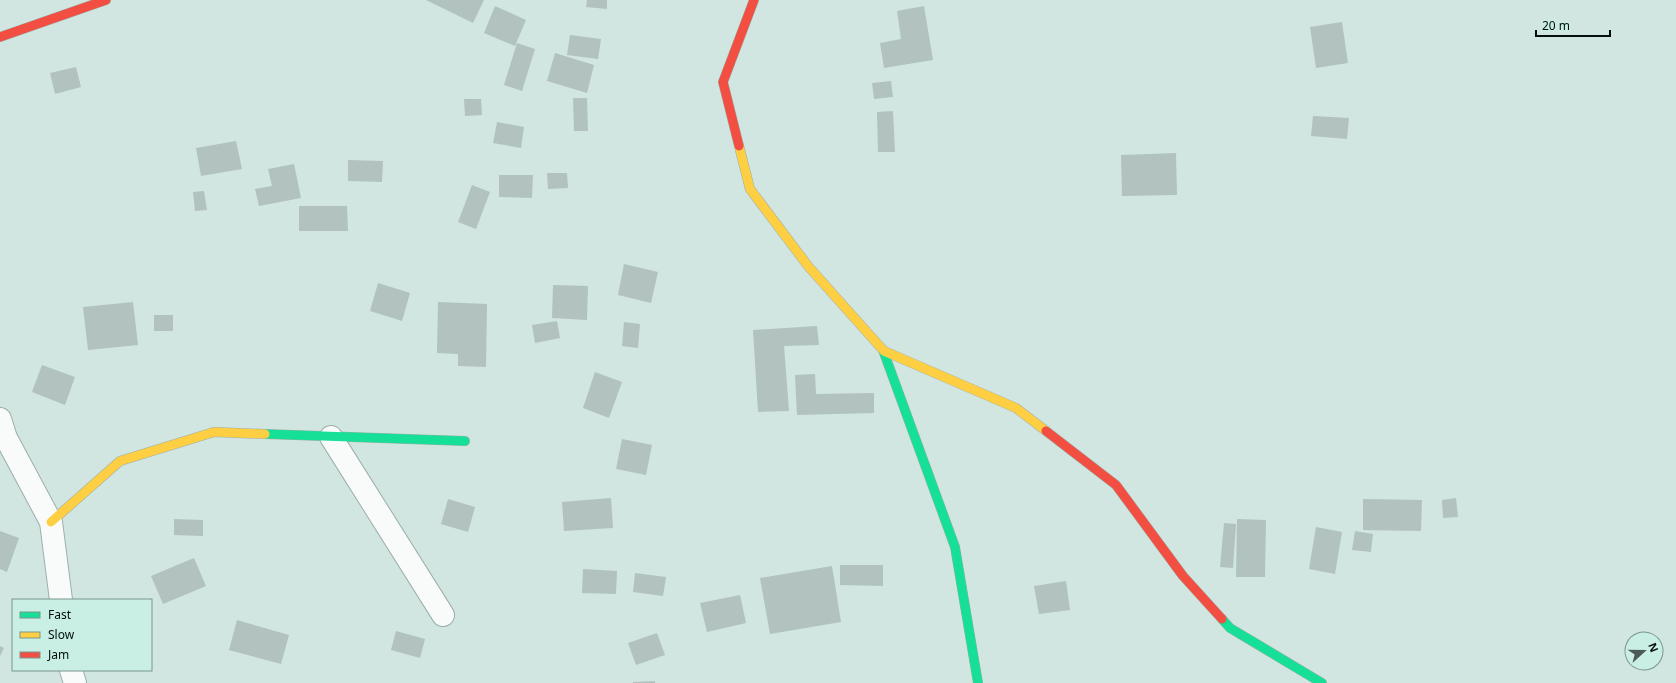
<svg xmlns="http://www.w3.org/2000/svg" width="1676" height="683" font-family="'Noto Sans',sans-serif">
  <rect width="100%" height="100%" fill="#d1e6e0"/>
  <!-- building -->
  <path fill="#b1c2bf" d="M426,0H484L473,23Z
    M587,0H607V9L586,7Z
    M495,6L526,20L515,46L484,33Z
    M924,6L933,60L884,68L880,43L901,39L897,11Z
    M1342,22L1348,63L1316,68L1310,27Z
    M570,35L601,39L598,59L567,55Z
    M517,43L535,49L522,91L504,85Z
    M555,53L594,65L587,93L547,81Z
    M76,67L81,87L55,94L50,73Z
    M891,81L893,97L874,99L872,83Z
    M573,98H587L588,131H574Z
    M464,99H481L482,115L465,116Z
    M893,111L895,152H878L877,112Z
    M1313,116L1349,118L1347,139L1311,136Z
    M497,122L524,127L521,148L493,143Z
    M236,141L242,169L201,176L196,148Z
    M1176,153L1177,195L1122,196L1121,155Z
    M348,160L383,161L382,182L348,181Z
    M294,164L301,198L259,206L255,189L272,186L268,169Z
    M547,173H567L568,188L548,189Z
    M499,175H533L532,198L499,197Z
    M472,185L490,192L476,229L458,222Z
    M204,191L207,210L195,211L193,192Z
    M299,206H347L348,231H299Z
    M624,264L658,272L651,303L618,295Z
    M378,283L410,293L402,321L370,311Z
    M553,285L588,286L587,320L552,318Z
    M133,302L138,345L88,350L83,307Z
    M438,302L487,304L486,367L458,366V354L437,353Z
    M154,315H173V331H154Z
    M557,321L560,338L535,343L532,325Z
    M624,322L640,324L638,348L622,346Z
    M817,326L819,345L784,346L789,411L758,412L753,330Z
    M42,365L75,377L65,405L32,392Z
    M595,372L622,382L609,418L583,408Z
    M815,374L816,394L874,393V413L797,415L795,375Z
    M622,439L652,445L646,475L616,469Z
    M611,498L613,528L564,531L562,502Z
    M1456,498L1458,517L1443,518L1442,500Z
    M448,499L475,507L468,532L441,524Z
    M1363,499L1422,500L1421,531L1363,530Z
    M174,519L203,520V536L174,535Z
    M1237,519L1266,520L1265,577H1236Z
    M1224,523L1236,524L1233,568L1220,567Z
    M1316,527L1342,532L1335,574L1309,569Z
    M0,531L19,538L7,572L0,569Z
    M1355,531L1373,534L1371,552L1352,550Z
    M194,558L206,586L163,604L151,576Z
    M840,565H883V586L840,585Z
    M832,566L841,622L770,634L760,578Z
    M583,569L617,571L616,594L582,593Z
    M635,573L666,577L663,596L633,592Z
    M1066,581L1070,610L1039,614L1034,586Z
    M740,595L746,623L707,632L700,603Z
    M237,620L289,635L281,664L229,650Z
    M396,631L425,639L420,658L391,650Z
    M657,633L665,655L636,665L628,643Z
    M0,646L4,648L0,656Z
    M655,681V683H633V682Z"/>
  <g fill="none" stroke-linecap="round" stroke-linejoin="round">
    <defs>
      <path id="street" d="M0,419L6,438L51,522L61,600
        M331,437L443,615
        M71,670L75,683"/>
      <path id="fast" d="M883,350L955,547L978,683
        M265,434L465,441
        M1222,619L1230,628L1322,683"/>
      <path id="slow" d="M739,146L750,189L808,266L883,350
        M884,351L1016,408L1046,431
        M51,522L120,461L214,432L265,434"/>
      <path id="jam" d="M0,37L106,0
        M739,146L723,82L754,0
        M1046,431L1116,485L1183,576L1222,619"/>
    </defs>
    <!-- street casing -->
    <use href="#street" stroke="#9daea9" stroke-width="24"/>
    <!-- fast casing -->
    <use href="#fast" stroke="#9daea9" stroke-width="10"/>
    <!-- slow casing -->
    <use href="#slow" stroke="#9daea9" stroke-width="10"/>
    <!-- jam casing -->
    <use href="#jam" stroke="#9daea9" stroke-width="10"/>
    <!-- street -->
    <use href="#street" stroke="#f8fbfa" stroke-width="22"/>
    <!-- fast -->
    <use href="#fast" stroke="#16e098" stroke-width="9"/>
    <!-- slow -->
    <use href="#slow" stroke="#ffcf43" stroke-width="9"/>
    <!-- jam -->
    <use href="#jam" stroke="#f24e42" stroke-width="9"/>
  </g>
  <!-- legend -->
  <rect x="12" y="599" width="140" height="72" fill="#c9eee4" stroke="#7a958e"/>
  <rect x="20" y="612" width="20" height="6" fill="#16e098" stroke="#7a958e"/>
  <text x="48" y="619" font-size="12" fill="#040f0c">Fast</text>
  <rect x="20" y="632" width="20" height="6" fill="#ffcf43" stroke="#7a958e"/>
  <text x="48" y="639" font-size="12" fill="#040f0c">Slow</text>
  <rect x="20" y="652" width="20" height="6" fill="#f24e42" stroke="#7a958e"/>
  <text x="48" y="659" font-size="12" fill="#040f0c">Jam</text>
  <!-- north arrow -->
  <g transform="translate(1644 651) rotate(69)"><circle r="19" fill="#c9eee4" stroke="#7a958e"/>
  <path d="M0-3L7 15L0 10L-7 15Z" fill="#4c5a56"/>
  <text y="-6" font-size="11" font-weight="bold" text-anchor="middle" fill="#040f0c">N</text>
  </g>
  <!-- scale -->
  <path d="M1536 30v6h74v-6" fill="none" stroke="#040f0c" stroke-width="2"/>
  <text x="1542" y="30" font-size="12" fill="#040f0c" stroke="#c9eee4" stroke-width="3" paint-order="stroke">20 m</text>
</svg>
